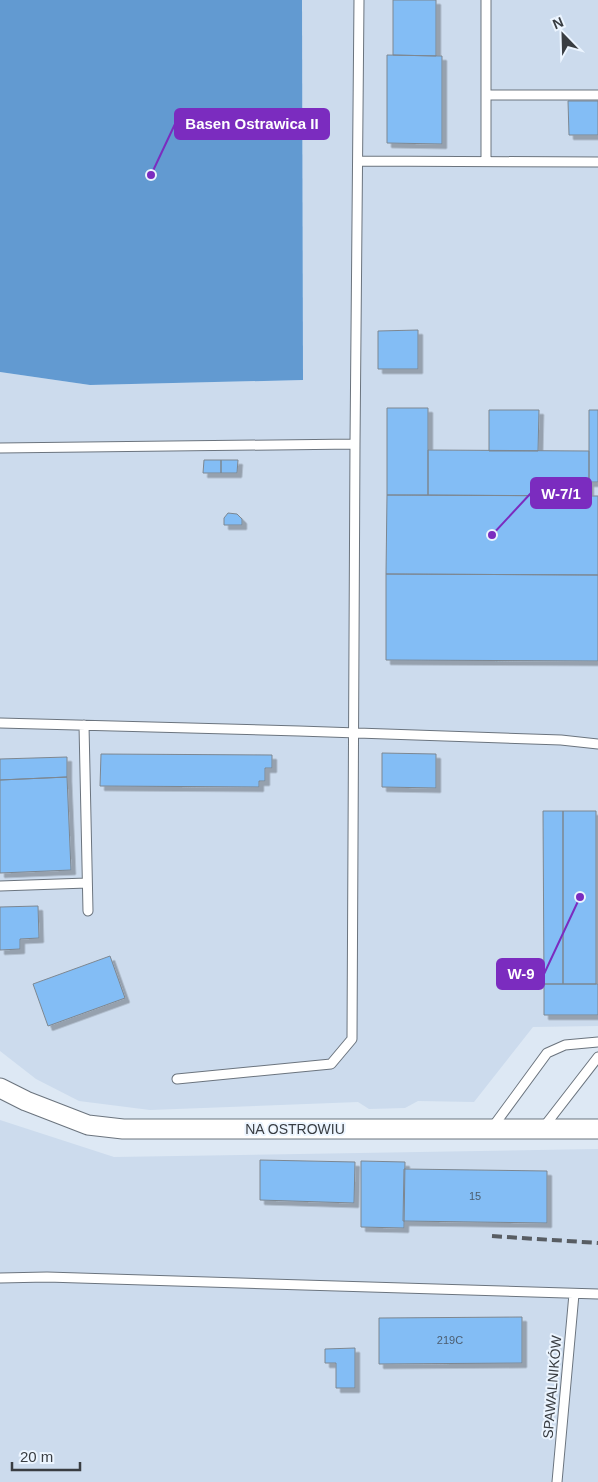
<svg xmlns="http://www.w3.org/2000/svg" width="598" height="1482" font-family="Helvetica,sans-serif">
  <defs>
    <filter id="shadow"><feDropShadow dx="4.5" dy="4.5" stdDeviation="0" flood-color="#0004"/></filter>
  </defs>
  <rect width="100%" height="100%" fill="#dde8f4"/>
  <!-- built -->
  <path fill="#ccdbed" d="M302,0H598V1026L533,1027L474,1102L418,1101L405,1108L369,1109L358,1102L150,1110L79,1101L36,1079L0,1051V372L90,385L303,380Z
    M0,1120L114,1157L598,1149V1482H0Z"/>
  <!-- water -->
  <path fill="#629ad1" d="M0,0H302L303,380L90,385L0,372Z"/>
  <!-- building -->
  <path fill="#83bdf5" stroke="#7d8791" filter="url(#shadow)" d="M393,0H436V56L393,55Z
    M387,55L442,56V144L387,143Z
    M568,101H598V135H569Z
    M418,330V369H378V331Z
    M387,408H428V495H387Z
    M489,410H539L538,451H489Z
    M589,410H598V482H589Z
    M428,450L589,451V496L428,495Z
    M204,460H221V473H203Z
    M221,460H238L237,473H221Z
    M387,495L598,496V575L386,574Z
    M228,513L237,514L242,519V525H224V518Z
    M386,574L598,575V661L386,660Z
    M382,753L436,754V788L382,787Z
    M101,754L272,755V768H265V781H259V787L100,786Z
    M67,757V777L0,780V759Z
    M67,777L71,870L0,873V780Z
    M543,811H563V984H544Z
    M563,811H596V984H563Z
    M38,906L39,938L20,939V949L0,950V907Z
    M110,956L125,998L48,1026L33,984Z
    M544,984H598V1015H544Z
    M260,1160L355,1162L354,1203L260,1200Z
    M361,1161L405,1162L404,1228L361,1227Z
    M404,1169L547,1171V1223L403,1221Z
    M522,1317V1363L379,1364V1318Z
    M355,1348V1388H336V1363H325V1349Z"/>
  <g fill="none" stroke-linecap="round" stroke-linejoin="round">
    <defs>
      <path id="service" d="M486,95H598
        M358,161L598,162
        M486,161V0
        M0,448L355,444L359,0
        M0,723L299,731L561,740L598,744
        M84,725L88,911
        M0,886L87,883
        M177,1079L331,1064L352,1039L355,444
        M492,1128L547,1053L565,1045L598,1042
        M543,1128L598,1057
        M0,1278L47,1277L598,1294
        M557,1482L574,1294"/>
      <path id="minor" d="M0,1088L26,1101L88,1125L123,1129H598"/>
    </defs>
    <!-- service casing -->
    <use href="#service" stroke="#6b747e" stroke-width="11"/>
    <!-- minor casing -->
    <use href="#minor" stroke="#6b747e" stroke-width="21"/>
    <!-- service -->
    <use href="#service" stroke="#fff" stroke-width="9"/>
    <!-- minor -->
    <use href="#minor" stroke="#fff" stroke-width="19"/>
    <!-- rail -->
    <path stroke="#585d63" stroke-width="4" stroke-dasharray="10 5" stroke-linecap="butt" d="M492,1236L598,1243"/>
  </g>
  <g text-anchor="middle" stroke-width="4" stroke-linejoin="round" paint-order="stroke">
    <!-- number labels -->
    <g font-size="11" fill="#4c5d6f">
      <text x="475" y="1200">15</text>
      <text x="450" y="1344">219C</text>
    </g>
    <!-- street labels -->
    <g font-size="14" fill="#393d42" stroke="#ecf5ff">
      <text x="295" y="1134">NA OSTROWIU</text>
      <text transform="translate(552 1387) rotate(-85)" y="5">SPAWALNIKÓW</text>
    </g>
  </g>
  <!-- callouts -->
  <path fill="none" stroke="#7b2cbf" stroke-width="2" d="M151 175L175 124M492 535L531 493M580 897L544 974"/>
  <g fill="#7b2cbf" stroke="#ecf5ff" stroke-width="2">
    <circle cx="151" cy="175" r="5"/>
    <circle cx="492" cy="535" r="5"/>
    <circle cx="580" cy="897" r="5"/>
  </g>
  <g fill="#7b2cbf" stroke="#7b2cbf" stroke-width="2">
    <rect x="175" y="109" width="154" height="30" rx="5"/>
    <rect x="531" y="478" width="60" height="30" rx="5"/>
    <rect x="497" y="959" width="47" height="30" rx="5"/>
  </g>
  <g font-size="15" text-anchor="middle" font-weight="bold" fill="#fff">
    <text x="252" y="129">Basen Ostrawica II</text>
    <text x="561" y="499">W-7/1</text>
    <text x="521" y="979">W-9</text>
  </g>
  <!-- north arrow -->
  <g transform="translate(563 35) rotate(337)" stroke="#ecf5ff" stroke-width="4" paint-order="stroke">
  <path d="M0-4L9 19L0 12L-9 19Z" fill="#393d42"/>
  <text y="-8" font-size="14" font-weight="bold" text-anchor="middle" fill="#393d42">N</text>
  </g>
  <!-- scale -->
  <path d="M12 1462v8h68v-8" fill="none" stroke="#393d42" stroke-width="2.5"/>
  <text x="20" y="1462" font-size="15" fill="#393d42" stroke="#ecf5ff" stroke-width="4" paint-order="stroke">20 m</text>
</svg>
